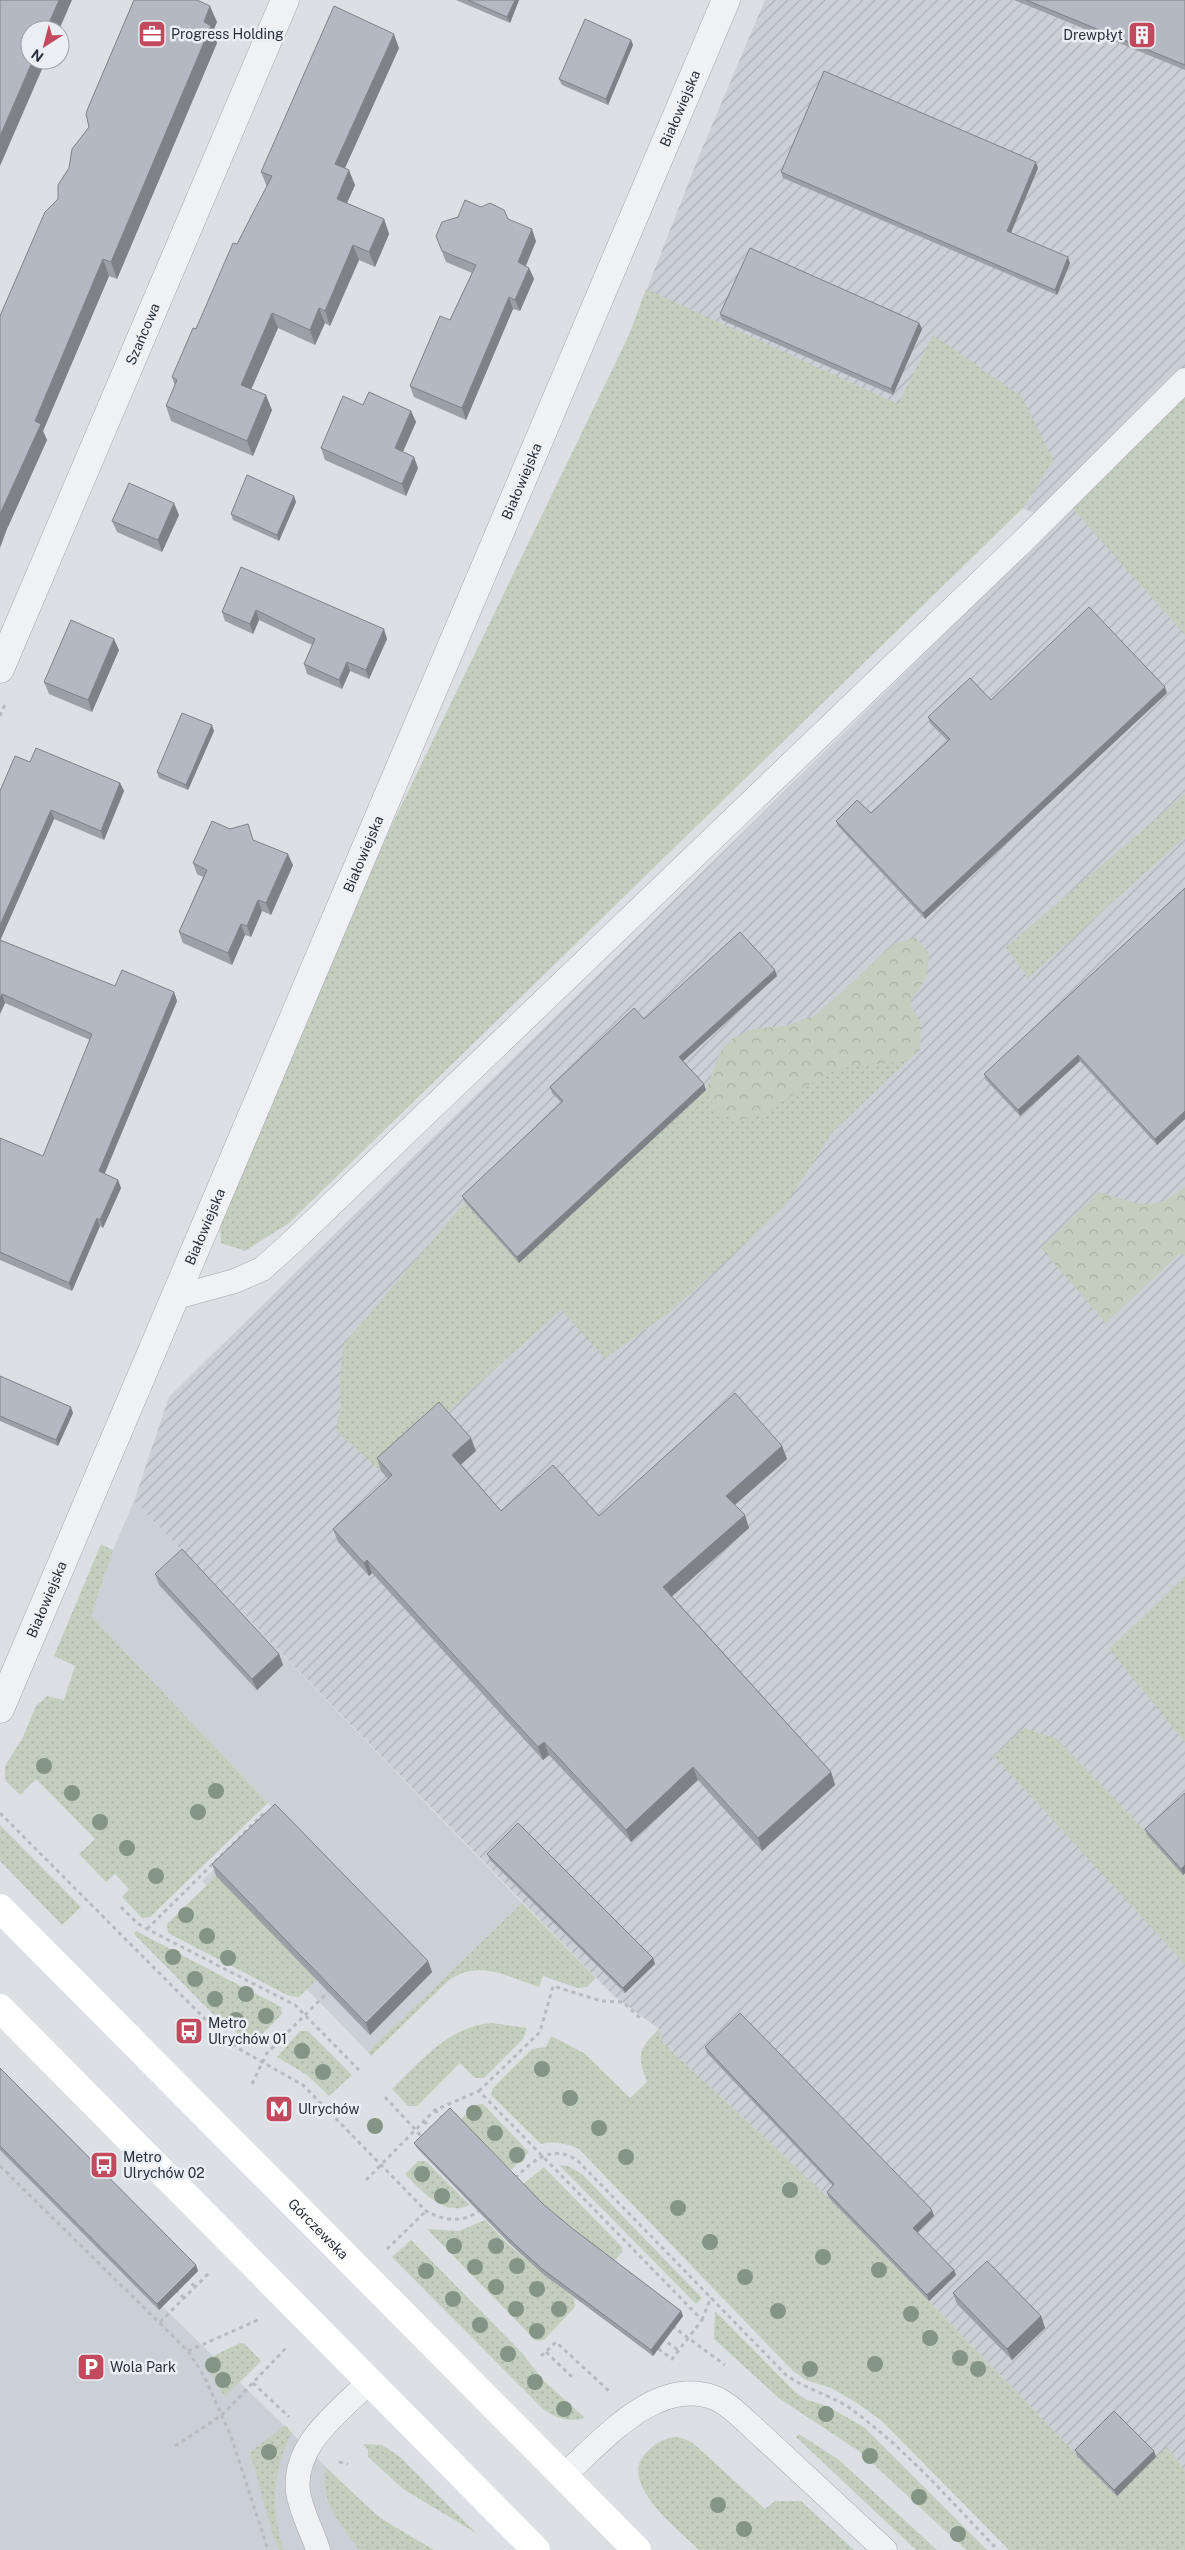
<svg xmlns="http://www.w3.org/2000/svg" width="1185" height="2550" font-family="'Public Sans',sans-serif">
  <defs>
    <pattern id="industrial-furrows" width="10" height="10" patternUnits="userSpaceOnUse" patternTransform="scale(1.25)"><rect width="10" height="10" fill="#cbcfd6"/><path d="M-1 1l2-2M0 10L10 0M9 11l2-2" fill="none" stroke="#aeb2b8"/></pattern>
    <pattern id="grass-dots" width="8" height="8" patternUnits="userSpaceOnUse" patternTransform="scale(1.25)"><rect width="8" height="8" fill="#c3cebe"/><path d="M2 2h.1M6 6h.1" fill="none" stroke="#a8b1a4" stroke-width="1.8" stroke-linecap="round"/></pattern>
    <pattern id="forest-crowns" width="20" height="18" patternUnits="userSpaceOnUse" patternTransform="scale(1.25)"><rect width="20" height="18" fill="#c3cebe"/><path d="M2 6a3 3 0 1 1 6 0M12 15a3 3 0 1 1 6 0" fill="none" stroke="#a8b1a4"/></pattern>
  </defs>
  <rect width="100%" height="100%" fill="#dce0e5"/>
  <!-- built -->
  <path fill="#cbcfd6" d="M134,1501L522,1903L368,2052L202,1881L274,1809L91,1616L113,1550Z
    M0,2147L369,2509L393,2527L434,2550H0Z"/>
  <!-- industrial -->
  <path fill="url(#industrial-furrows)" d="M765,0H1185V2550L1117,2496L829,2198L663,2043L659,2029L614,1996L134,1501L169,1397L1057,523L629,335L699,156Z"/>
  <!-- grass -->
  <path fill="url(#grass-dots)" d="M646,289L898,404L933,335L1022,397L1053,460L1023,508L289,1223L245,1251L221,1243L220,1222L389,831L629,335Z
    M1185,397V635L1072,508Z
    M1185,794V837L1028,978L1006,947Z
    M907,1061L831,1134L784,1207L670,1312L605,1358L561,1310L381,1471L336,1431L341,1404L340,1375L344,1344L465,1202L519,1263L706,1090L718,1114L798,1091L828,1073L848,1067Z
    M101,1544L113,1550L91,1616L268,1803L150,1917L142,1918L122,1897L129,1889L115,1874L106,1882L79,1854L95,1839L36,1779L20,1795L5,1780V1766L23,1737L36,1706L47,1696L64,1700L75,1666L54,1656Z
    M1185,1577V1742L1109,1649Z
    M1024,1728L1057,1739L1185,1873V1964L994,1756Z
    M0,1825L81,1907L62,1925L0,1861Z
    M216,1876L317,1979L299,1997L289,1996L168,1933L167,1924Z
    M522,1903L596,1978L587,1987L578,1988L543,1976L539,1987C507,1977 477,1958 447,1982L371,2056L368,2052Z
    M136,1931L281,2007L282,2014L259,2037L255,2046L216,2017L134,1934Z
    M492,2023L527,2028L523,2039L484,2078H475L460,2063L417,2106H408L392,2089C421,2061 449,2026 492,2023Z
    M659,2029L663,2043L829,2198L1116,2495L1167,2447L1185,2471V2550H1009L882,2421L854,2401L831,2388L806,2380L793,2371L579,2149C566,2143 555,2141 541,2144L491,2095L493,2088L532,2049L546,2047L551,2036L584,2053L630,2098L647,2082C637,2056 638,2049 659,2029Z
    M300,2031H308L352,2075L329,2096L307,2075L277,2057Z
    M483,2104L529,2152L511,2170L460,2120L475,2105Z
    M418,2161H426L470,2205C444,2218 421,2190 405,2174Z
    M559,2165L568,2166L582,2174L702,2298L696,2304Z
    M544,2167L622,2247V2252L614,2261L610,2262L522,2185Z
    M485,2220L509,2245L574,2298L575,2307L544,2340L536,2341L427,2229L459,2231Z
    M411,2240L522,2353L543,2380L585,2418C570,2423 555,2418 543,2409L392,2257Z
    M715,2311L795,2392L807,2400L827,2406L864,2427L987,2550H966L859,2451L780,2399L714,2339Z
    M240,2343L245,2344L261,2361L225,2397L206,2367L209,2358Z
    M285,2425L292,2433C272,2468 270,2512 284,2550H280L274,2538L250,2452Z
    M799,2434L839,2460L937,2550H916L796,2437Z
    M674,2437L682,2438L693,2443L765,2509L775,2501H801L854,2550H699C679,2530 618,2484 645,2454C653,2445 662,2439 674,2437Z
    M362,2444L382,2445L399,2456L476,2533L403,2489L368,2457V2449Z
    M326,2468L380,2518L434,2550H359C341,2523 319,2502 326,2468Z"/>
  <!-- forest -->
  <path fill="url(#forest-crowns)" d="M916,938L929,954L927,976L910,1003L921,1024L920,1050L907,1061L848,1067L828,1073L761,1115L739,1120L718,1114L706,1090L721,1050L733,1038L753,1029L785,1026L816,1015L895,943Z
    M1185,1187V1256L1180,1253L1106,1323L1041,1248L1099,1192C1138,1203 1151,1215 1185,1187Z"/>
  <g fill="none" stroke-linecap="round" stroke-linejoin="round">
    <defs>
      <path id="lane" d="M173,1298L235,1281L262,1269L290,1244L1019,545L1185,380
        M563,2476C602,2442 656,2375 715,2398C727,2403 738,2414 748,2423L885,2550
        M318,2550C312,2530 301,2512 298,2492C292,2445 340,2411 369,2382"/>
      <g id="street">
        <path id="s1" d="M0,669L285,0"/>
        <path id="s2" d="M0,1709L726,0"/>
      </g>
    </defs>
    <!-- lane casing -->
    <use href="#lane" stroke="#a2a7ae" stroke-width="25"/>
    <!-- street casing -->
    <use href="#street" stroke="#a2a7ae" stroke-width="29"/>
    <!-- path -->
    <path stroke="#b7bbc0" stroke-width="3" stroke-dasharray="4 4" stroke-linecap="butt" d="M0,716L6,702
      M0,1813L213,2027L241,2050L303,2085L426,2211C444,2221 464,2224 481,2209
      M121,1907L137,1923L147,1929L295,2005L359,2070
      M147,1929L265,1812
      M252,2084L267,2053L328,1992
      M479,2091L540,2032L553,1986L601,2001L623,2002L640,2018
      M385,2097L423,2138
      M435,2110L443,2119
      M424,2121L432,2130
      M0,2166L188,2351L204,2376L231,2436L268,2550
      M515,2178C534,2160 553,2143 578,2161L785,2374C807,2391 834,2395 855,2412C908,2451 952,2503 998,2550
      M366,2180L435,2110L479,2091L702,2320L672,2359L656,2347
      M387,2249L426,2211
      M186,2278L195,2287
      M175,2290L184,2298
      M702,2320L711,2297
      M160,2322L210,2272
      M672,2326L725,2365
      M661,2338L678,2350
      M188,2351L258,2320
      M546,2352L572,2377
      M541,2356L556,2342L609,2391
      M253,2383L289,2417
      M175,2446L222,2415L286,2348
      M339,2462L348,2464"/>
    <!-- lane -->
    <use href="#lane" stroke="#eff1f4" stroke-width="24"/>
    <!-- street -->
    <use href="#street" stroke="#eff1f4" stroke-width="28"/>
    <!-- secondary -->
    <g stroke="#fff" stroke-width="28">
      <path id="s3" d="M0,1908L637,2550"/>
      <path d="M0,2008L536,2550"/>
    </g>
  </g>
  <!-- trees -->
  <g fill="#849485">
    <circle cx="44" cy="1766" r="8"/>
    <circle cx="216" cy="1791" r="8"/>
    <circle cx="72" cy="1793" r="8"/>
    <circle cx="198" cy="1812" r="8"/>
    <circle cx="100" cy="1822" r="8"/>
    <circle cx="127" cy="1848" r="8"/>
    <circle cx="156" cy="1876" r="8"/>
    <circle cx="186" cy="1915" r="8"/>
    <circle cx="207" cy="1936" r="8"/>
    <circle cx="173" cy="1957" r="8"/>
    <circle cx="228" cy="1958" r="8"/>
    <circle cx="195" cy="1979" r="8"/>
    <circle cx="246" cy="1994" r="8"/>
    <circle cx="215" cy="1999" r="8"/>
    <circle cx="266" cy="2016" r="8"/>
    <circle cx="236" cy="2020" r="8"/>
    <circle cx="302" cy="2051" r="8"/>
    <circle cx="542" cy="2069" r="8"/>
    <circle cx="323" cy="2072" r="8"/>
    <circle cx="570" cy="2098" r="8"/>
    <circle cx="474" cy="2113" r="8"/>
    <circle cx="375" cy="2126" r="8"/>
    <circle cx="599" cy="2128" r="8"/>
    <circle cx="495" cy="2133" r="8"/>
    <circle cx="517" cy="2155" r="8"/>
    <circle cx="626" cy="2157" r="8"/>
    <circle cx="422" cy="2174" r="8"/>
    <circle cx="790" cy="2190" r="8"/>
    <circle cx="442" cy="2196" r="8"/>
    <circle cx="678" cy="2208" r="8"/>
    <circle cx="710" cy="2242" r="8"/>
    <circle cx="454" cy="2246" r="8"/>
    <circle cx="496" cy="2246" r="8"/>
    <circle cx="823" cy="2257" r="8"/>
    <circle cx="517" cy="2266" r="8"/>
    <circle cx="475" cy="2267" r="8"/>
    <circle cx="879" cy="2270" r="8"/>
    <circle cx="426" cy="2271" r="8"/>
    <circle cx="745" cy="2277" r="8"/>
    <circle cx="496" cy="2287" r="8"/>
    <circle cx="537" cy="2289" r="8"/>
    <circle cx="453" cy="2299" r="8"/>
    <circle cx="516" cy="2309" r="8"/>
    <circle cx="559" cy="2309" r="8"/>
    <circle cx="778" cy="2311" r="8"/>
    <circle cx="911" cy="2314" r="8"/>
    <circle cx="480" cy="2325" r="8"/>
    <circle cx="537" cy="2331" r="8"/>
    <circle cx="930" cy="2338" r="8"/>
    <circle cx="508" cy="2354" r="8"/>
    <circle cx="960" cy="2358" r="8"/>
    <circle cx="875" cy="2364" r="8"/>
    <circle cx="213" cy="2365" r="8"/>
    <circle cx="810" cy="2369" r="8"/>
    <circle cx="978" cy="2369" r="8"/>
    <circle cx="223" cy="2380" r="8"/>
    <circle cx="535" cy="2382" r="8"/>
    <circle cx="564" cy="2409" r="8"/>
    <circle cx="826" cy="2414" r="8"/>
    <circle cx="269" cy="2452" r="8"/>
    <circle cx="870" cy="2456" r="8"/>
    <circle cx="919" cy="2497" r="8"/>
    <circle cx="718" cy="2505" r="8"/>
    <circle cx="744" cy="2529" r="8"/>
    <circle cx="958" cy="2534" r="8"/>
  </g>
  <!-- wall -->
  <path fill="#9b9fa6" d="M456,0H519L510,23Z
    M1014,0H1185V70Z
    M217,22L213,31L217,43L117,279L109,276L43,431L47,440L7,529L58,199Z
    M631,40L633,45L608,105L562,85L559,79Z
    M399,48L345,168L355,185L347,203L384,219L389,234L375,267L359,260L330,326L325,323L315,345L278,328L251,389L272,410L253,456L171,421L166,406L175,386L172,377L237,244L267,187L261,172Z
    M1038,168L1011,233L1070,263L1057,295L783,178L781,172Z
    M508,219L536,241L526,266L529,268L534,279L520,311L513,309L466,420L414,397L410,386L450,320L472,273L446,262L436,236Z
    M720,314L919,323L922,329L893,395L722,320Z
    M363,405L411,411L416,422L403,452L418,468L406,496L325,460L321,448Z
    M296,502L279,541L233,520L231,514Z
    M179,515L162,552L117,532L112,521Z
    M241,567L387,639L369,679L350,671L342,689L307,674L304,664L312,645L259,620L253,634L225,621L222,612Z
    M119,650L92,712L49,694L44,682Z
    M1167,693L925,919L838,826L836,821L871,813L948,741L930,723L928,717L991,700Z
    M214,731L188,790L159,778L157,772Z
    M30,762L120,783L124,791L104,840L54,819L0,940L115,986L174,992L177,1001L104,1174L118,1180L121,1188L103,1228L100,1226L72,1291L0,1260V1138L43,1156L90,1040L5,1003L0,1014V791Z
    M253,840L293,865L271,915L262,911L251,937L245,935L232,965L183,943L179,932L203,877L197,874L193,863Z
    M1185,888V1119L1157,1145L1080,1061L1020,1116L986,1080L984,1074Z
    M777,976L683,1061L704,1084L706,1090L519,1263L465,1202L462,1196L562,1103L552,1093L550,1087L644,1019Z
    M0,1376L73,1413L58,1446L0,1421Z
    M782,1446L787,1459L735,1505L749,1528L672,1596L831,1772L835,1785L762,1851L698,1780L631,1842L549,1755L543,1760L372,1573L369,1576L338,1542L333,1529L388,1479L381,1471L377,1458L476,1451L461,1464L501,1511L599,1516Z
    M155,1574L279,1654L283,1665L257,1690L159,1585Z
    M1185,1793V1873L1183,1875L1147,1835L1145,1829Z
    M487,1854L653,1958L655,1964L625,1993L490,1860Z
    M212,1864L428,1961L432,1972L370,2035L216,1876Z
    M705,2047L934,2216L917,2232L956,2275L929,2301L829,2198L827,2192L833,2186L707,2053Z
    M0,2068L196,2265L198,2271L159,2310L0,2150Z
    M414,2143L573,2229L681,2311L683,2316L653,2356L543,2274L510,2244L417,2148Z
    M953,2293L1041,2316L1045,2328L1012,2360L957,2304Z
    M1075,2450L1154,2451L1156,2457L1117,2496L1077,2456Z"/>
  <!-- shaded-wall -->
  <path fill="#7e8287" d="M59,0H72L59,30H46Z
    M515,0H519L510,23L507,17Z
    M210,6L217,22L213,31L217,43L117,279L111,262Z
    M394,34L399,48L340,179L335,164Z
    M631,40L633,45L608,105L606,99Z
    M33,60H46L0,166V136Z
    M1036,162L1038,168L1009,237L1007,231Z
    M349,170L355,185L342,214L337,199Z
    M384,219L389,234L375,267L369,252Z
    M532,229L536,241L522,274L518,262Z
    M353,245L359,260L330,326L325,311Z
    M1068,257L1070,263L1057,295L1055,290Z
    M103,259L109,276L43,431L47,440L7,529L0,548V514L35,421Z
    M529,268L534,279L520,311L515,300Z
    M509,297L513,309L466,420L462,408Z
    M319,308L325,323L315,345L310,330Z
    M272,313L278,328L247,399L241,385Z
    M919,323L922,329L893,395L891,389Z
    M266,395L272,410L253,456L247,441Z
    M411,411L416,422L399,460L395,448Z
    M414,457L418,468L406,496L402,484Z
    M294,496L296,502L279,541L277,535Z
    M174,503L179,515L162,552L158,540Z
    M256,610L259,620L253,634L250,624Z
    M384,629L387,639L369,679L366,670Z
    M114,639L119,650L92,712L88,700Z
    M347,662L350,671L342,689L339,680Z
    M1165,687L1167,693L925,919L923,913Z
    M212,725L214,731L188,790L186,785Z
    M120,783L124,791L104,840L101,831Z
    M51,810L54,819L0,941V925Z
    M288,854L293,865L271,915L266,903Z
    M258,900L262,911L251,937L247,926Z
    M241,924L245,935L232,965L228,953Z
    M775,970L777,976L681,1063L679,1057Z
    M174,992L177,1001L102,1180L99,1171Z
    M2,994L5,1003L0,1014V998Z
    M1078,1055L1080,1061L1020,1116L1018,1110Z
    M704,1084L706,1090L519,1263L517,1257Z
    M1185,1111V1119L1157,1145L1155,1139Z
    M118,1180L121,1188L103,1228L100,1220Z
    M97,1218L100,1226L72,1291L69,1283Z
    M71,1407L73,1413L58,1446L56,1440Z
    M471,1438L476,1451L457,1468L452,1455Z
    M782,1446L787,1459L731,1508L726,1496Z
    M745,1515L749,1528L668,1600L663,1587Z
    M367,1560L372,1573L369,1576L364,1563Z
    M279,1654L283,1665L257,1690L252,1679Z
    M544,1742L549,1755L543,1760L538,1747Z
    M693,1767L698,1780L631,1842L626,1830Z
    M831,1772L835,1785L762,1851L758,1838Z
    M1185,1865V1873L1183,1875L1181,1869Z
    M653,1958L655,1964L625,1993L623,1988Z
    M428,1961L432,1972L370,2035L366,2023Z
    M932,2210L934,2216L916,2234L913,2228Z
    M196,2265L198,2271L159,2310L157,2304Z
    M954,2270L956,2275L929,2301L927,2295Z
    M681,2311L683,2316L653,2356L651,2350Z
    M1041,2316L1045,2328L1012,2360L1007,2349Z
    M1154,2451L1156,2457L1117,2496L1114,2490Z"/>
  <!-- building -->
  <path fill="#b4b9c1" stroke="#7e8287" d="M0,0H59L46,30H30V60H33L0,136Z
    M134,0H197L210,6L204,22L211,26L111,262L103,259L35,421L41,424L0,514V316L45,212L58,199V185L69,168L72,149L89,127L86,114L88,108Z
    M468,0H515L507,17Z
    M1026,0H1185V65Z
    M334,6L394,34L335,164L349,170L337,199L384,219L369,252L353,245L325,311L319,308L310,330L272,313L241,385L266,395L247,441L166,406L177,380L172,377L193,328L196,329L233,243L237,244L272,176L261,172Z
    M585,19L631,40L606,99L559,79Z
    M824,71L1036,162L1007,231L1068,257L1055,290L781,172Z
    M465,200L481,207L490,203L504,210L508,219L532,229L518,262L529,268L515,300L509,297L462,408L410,386L440,316L450,320L476,265L442,251L436,236L442,222L458,217Z
    M750,248L919,323L891,389L720,314Z
    M369,392L411,411L395,448L414,457L402,484L321,448L343,396L363,405Z
    M247,475L294,496L277,535L231,514Z
    M129,483L174,503L158,540L112,521Z
    M241,567L384,629L366,670L347,662L339,680L304,664L315,639L256,610L250,624L222,612Z
    M1089,607L1165,687L923,913L836,821L857,800L871,813L950,739L928,717L970,678L991,700Z
    M71,620L114,639L88,700L44,682Z
    M182,713L212,725L186,785L157,772Z
    M36,748L120,783L101,831L51,810L0,925V791L15,756L30,762Z
    M212,821L230,829L248,824L253,840L288,854L266,903L258,900L247,926L241,924L228,953L179,932L207,870L193,863Z
    M1185,888V1111L1155,1139L1078,1055L1018,1110L984,1074Z
    M740,932L775,970L679,1057L704,1084L517,1257L462,1196L563,1101L550,1087L634,1008L644,1019Z
    M0,940L115,986L122,970L174,992L99,1171L118,1180L100,1220L97,1218L69,1283L0,1252V1138L43,1156L92,1034L2,994L0,998Z
    M0,1376L71,1407L56,1440L0,1416Z
    M735,1393L782,1446L726,1496L745,1515L663,1587L831,1772L758,1838L693,1767L626,1830L544,1742L538,1747L367,1560L364,1563L333,1529L392,1475L377,1458L439,1402L471,1438L452,1455L501,1511L553,1465L599,1516Z
    M182,1549L279,1654L252,1679L155,1574Z
    M1185,1793V1865L1181,1869L1145,1829Z
    M275,1804L428,1961L366,2023L212,1864Z
    M518,1823L653,1958L623,1988L487,1854Z
    M740,2013L932,2210L913,2228L954,2270L927,2295L827,2192L834,2184L705,2047Z
    M0,2068L196,2265L157,2304L0,2146Z
    M450,2108L543,2204L573,2229L681,2311L651,2350L541,2268L508,2238L414,2143Z
    M987,2261L1041,2316L1007,2349L953,2293Z
    M1114,2411L1154,2451L1114,2490L1075,2450Z"/>
  <!-- icons -->
  <defs>
    <symbol id="office-square" viewBox="-11 -11 22 22"><rect x="-9" y="-9" width="18" height="18" rx="4" fill="#c24a5e" stroke="#ebeff3"/><path d="M-6-3h4V-5.5h4V-3h4V5H-6ZM-1-4.5V-3h2v-1.5ZM-6 0V1H6V0Z" fill="#fff"/></symbol>
    <symbol id="building-square" viewBox="-11 -11 22 22"><rect x="-9" y="-9" width="18" height="18" rx="4" fill="#c24a5e" stroke="#ebeff3"/><path d="M-4-6H4V6H1V3H-1V6H-4ZM-2.5-4.3h1.7v1.8h-1.7ZM.8-4.3h1.7v1.8H.8ZM-2.5-1h1.7V.8h-1.7ZM.8-1h1.7V.8H.8Z" fill="#fff"/></symbol>
    <symbol id="bus-square" viewBox="-11 -11 22 22"><rect x="-9" y="-9" width="18" height="18" rx="4" fill="#c24a5e" stroke="#ebeff3"/><path d="M-5-6H5V4H4V6H2V4H-2V6H-4V4H-5ZM-3.5-4V0h7V-4ZM-3.5 1.2v1.5H-2V1.2ZM2 1.2v1.5H3.5V1.2Z" fill="#fff"/></symbol>
    <symbol id="metro-square" viewBox="-11 -11 22 22"><rect x="-9" y="-9" width="18" height="18" rx="4" fill="#c24a5e" stroke="#ebeff3"/><path d="M-5.5 5V-5H-3L0 0L3-5H5.5V5H3V-.5L0 4L-3-.5V5Z" fill="#fff"/></symbol>
    <symbol id="parking-square" viewBox="-11 -11 22 22"><rect x="-9" y="-9" width="18" height="18" rx="4" fill="#c24a5e" stroke="#ebeff3"/><path d="M-3.5-5.5H1a3.5 3.5 0 0 1 0 7H-1V5.5H-3.5ZM-1-3.4V-.6H.8a1.4 1.4 0 0 0 0-2.8Z" fill="#fff"/></symbol>
  </defs>
  <g fill-rule="evenodd">
    <use href="#office-square" x="136" y="18" width="32" height="32"/>
    <use href="#building-square" x="1126" y="19" width="32" height="32"/>
    <use href="#bus-square" x="173" y="2015" width="32" height="32"/>
    <use href="#metro-square" x="263" y="2093" width="32" height="32"/>
    <use href="#bus-square" x="88" y="2149" width="32" height="32"/>
    <use href="#parking-square" x="75" y="2351" width="32" height="32"/>
  </g>
  <g text-anchor="middle" stroke-width="5" stroke-linejoin="round" paint-order="stroke">
    <!-- poi labels -->
    <g font-size="14" fill="#272f3a" stroke="#ebeff3" text-anchor="start">
      <text x="171" y="39">Progress Holding</text>
      <text x="1123" y="40" text-anchor="end">Drewpłyt</text>
      <text x="208" y="2028">Metro<tspan x="208" dy="16">Ulrychów 01</tspan></text>
      <text x="298" y="2114">Ulrychów</text>
      <text x="123" y="2162">Metro<tspan x="123" dy="16">Ulrychów 02</tspan></text>
      <text x="110" y="2372">Wola Park</text>
    </g>
    <!-- street labels -->
    <g font-size="14" fill="#272f3a" stroke="#ebeff3">
      <text dy="5" stroke="none"><textPath href="#s2" startOffset="1739">Białowiejska</textPath></text>
      <text dy="5" stroke="none"><textPath href="#s1" startOffset="364">Szańcowa</textPath></text>
      <text dy="5" stroke="none"><textPath href="#s2" startOffset="1334">Białowiejska</textPath></text>
      <text dy="5" stroke="none"><textPath href="#s2" startOffset="929">Białowiejska</textPath></text>
      <text dy="5" stroke="none"><textPath href="#s2" startOffset="524">Białowiejska</textPath></text>
      <text dy="5" stroke="none"><textPath href="#s2" startOffset="119">Białowiejska</textPath></text>
      <text dy="5" stroke="none"><textPath href="#s3" startOffset="452">Górczewska</textPath></text>
    </g>
  </g>
  <!-- north arrow -->
  <g transform="translate(45 45) rotate(216)"><circle r="24" fill="#ebeff3" stroke="#9da2a9"/>
  <path d="M0-4L9 19L0 12L-9 19Z" fill="#c24a5e"/>
  <text y="-8" font-size="14" font-weight="bold" text-anchor="middle" fill="#272f3a">N</text>
  </g>
</svg>
